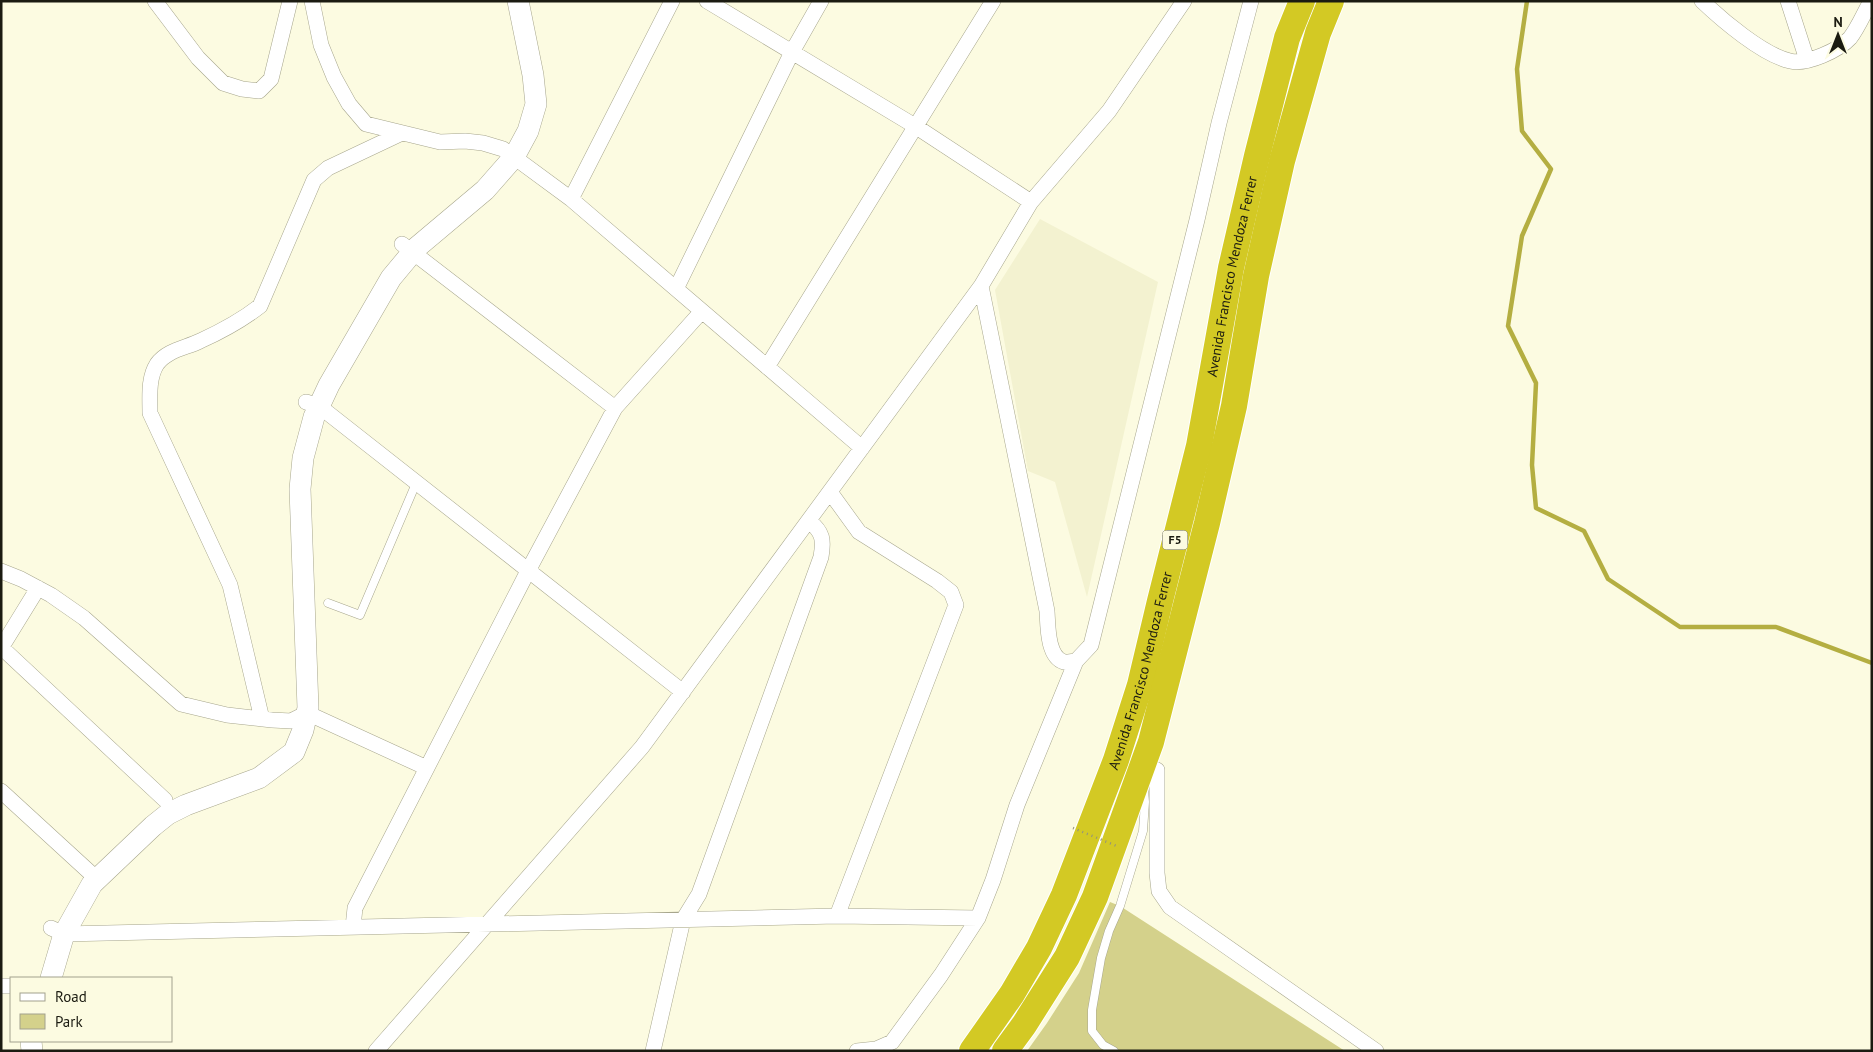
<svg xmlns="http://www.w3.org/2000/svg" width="1873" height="1052" font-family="'PT Sans',sans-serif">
  <rect width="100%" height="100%" fill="#fcfbe1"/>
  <!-- built -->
  <path fill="#f3f2d0" d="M1040,219L1158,282L1087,597L1055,482L1028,471L995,290Z"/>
  <!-- park -->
  <path fill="#d4d18b" d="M1110,902L1120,906L1345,1051H1027L1047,1023L1079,973Z"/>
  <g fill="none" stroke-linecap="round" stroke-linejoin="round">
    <!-- stream -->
    <path stroke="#b4ae41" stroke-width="4.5" d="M1527,1L1517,69L1522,131L1551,169L1522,236L1508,326L1536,383L1532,465L1536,508L1584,531L1608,579L1680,627H1776L1872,663"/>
    <defs>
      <path id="lane" d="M328,603L360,615L417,481
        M1114,1051L1103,1045L1092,1031V1010L1101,958L1109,931L1120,906L1143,831L1145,802L1144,790"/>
      <path id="street" d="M155,1L198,58L223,83L242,89L259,91L271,79L290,1
        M312,1L321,45L334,77L349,104L366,124L440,142L465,141L483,143L503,149L571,199L862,448
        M707,1L915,126L1031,202
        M1702,1C1722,20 1763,55 1790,61C1807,65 1839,50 1850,38C1858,28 1864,13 1871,1
        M1788,1L1807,60
        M571,199L672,1
        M402,244L615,408
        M981,286L1047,611C1048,625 1047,657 1064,662C1067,663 1072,661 1076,661L1091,645L1197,220L1219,123L1251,1
        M676,289L792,52L821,1
        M767,367L993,1
        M306,402L319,406L683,692
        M1,571L21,579L51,595L84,618L181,704L227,715L272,720L291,721L307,713L427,768
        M1,647L165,800
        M1,648L38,588
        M262,719L230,585L150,413C150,397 148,378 157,364C167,350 186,348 200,341C222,331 242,320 260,306L314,180L328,168L402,133
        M1144,764L1157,770V873L1159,891L1170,907L1376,1051
        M1,791L97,879
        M837,916L978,918
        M353,927L355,908L529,569L615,408L702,311
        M51,928L64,934L837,916L956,605L951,592L937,581L859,532L830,492
        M1,986H11
        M376,1051L642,747L981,286L1031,202L1109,111L1184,1
        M653,1051L683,920L699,894L821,557C824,540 823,532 809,521
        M857,1051L876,1049L892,1042L941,975L978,918L993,880L1017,805L1076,661"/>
      <path id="secondary" d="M51,978L64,934L92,884L153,826L168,814L186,805L259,778L294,752L303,730L308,708L300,489L303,458L314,417L329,385L391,278L416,248L485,190L514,157L528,131L536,104L533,75L518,1
        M31,1041L32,1051"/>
      <g id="highway">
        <path id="s1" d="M972,1051L1012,994L1039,948L1064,895L1116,760L1140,685L1160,601L1199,446L1231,268L1257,156L1287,38L1302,1"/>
        <path d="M1005,1051L1024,1025L1067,957L1095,897L1151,742L1207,523L1234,406L1256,276L1282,161L1318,33L1331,1"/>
      </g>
    </defs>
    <!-- lane casing -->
    <use href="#lane" stroke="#a7a68d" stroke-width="9"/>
    <!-- street casing -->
    <use href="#street" stroke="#a7a68d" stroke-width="16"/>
    <!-- secondary casing -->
    <use href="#secondary" stroke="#a7a68d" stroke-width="22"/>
    <!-- highway casing -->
    <use href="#highway" stroke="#fff" stroke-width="28"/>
    <!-- lane -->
    <use href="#lane" stroke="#fff" stroke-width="8"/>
    <!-- street -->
    <use href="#street" stroke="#fff" stroke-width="15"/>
    <!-- secondary -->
    <use href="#secondary" stroke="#fff" stroke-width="21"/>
    <!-- highway -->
    <use href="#highway" stroke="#d3c924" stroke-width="26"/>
    <!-- path-bridge -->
    <path stroke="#92917f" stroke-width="2.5" stroke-dasharray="1 4" stroke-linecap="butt" d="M1073,828L1119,847"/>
  </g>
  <g text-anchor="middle" stroke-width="5" stroke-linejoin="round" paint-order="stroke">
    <!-- shield labels -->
    <rect fill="#fcfbe1" stroke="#5e5e4f" stroke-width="1" x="1162.5" y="530.5" width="25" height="19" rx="4"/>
    <g font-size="12" font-weight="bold" fill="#1b1b11">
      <text x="1175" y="544">F5</text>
    </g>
    <!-- street labels -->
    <g font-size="14" fill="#1b1b11" stroke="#fcfbe1">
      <text dy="5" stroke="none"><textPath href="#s1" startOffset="824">Avenida Francisco Mendoza Ferrer</textPath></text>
      <text dy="5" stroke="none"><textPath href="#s1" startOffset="419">Avenida Francisco Mendoza Ferrer</textPath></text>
    </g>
  </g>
  <!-- border -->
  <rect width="1873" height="1052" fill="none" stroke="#1b1b11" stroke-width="5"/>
  <!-- legend -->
  <rect x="10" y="977" width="162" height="65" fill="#fcfbe1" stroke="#a2a18e"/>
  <rect x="20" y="993" width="25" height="8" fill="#ffffff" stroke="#a2a18e"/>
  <text x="55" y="1002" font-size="15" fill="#1b1b11">Road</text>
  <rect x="20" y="1014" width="25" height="15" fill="#d4d18b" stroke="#a2a18e"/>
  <text x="55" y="1027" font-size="15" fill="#1b1b11">Park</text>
  <!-- north arrow -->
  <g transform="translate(1838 35)" stroke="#fcfbe1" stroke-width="4" paint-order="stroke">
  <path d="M0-4L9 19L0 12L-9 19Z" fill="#1b1b11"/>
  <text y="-8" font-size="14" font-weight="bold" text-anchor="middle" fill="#1b1b11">N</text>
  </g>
</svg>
